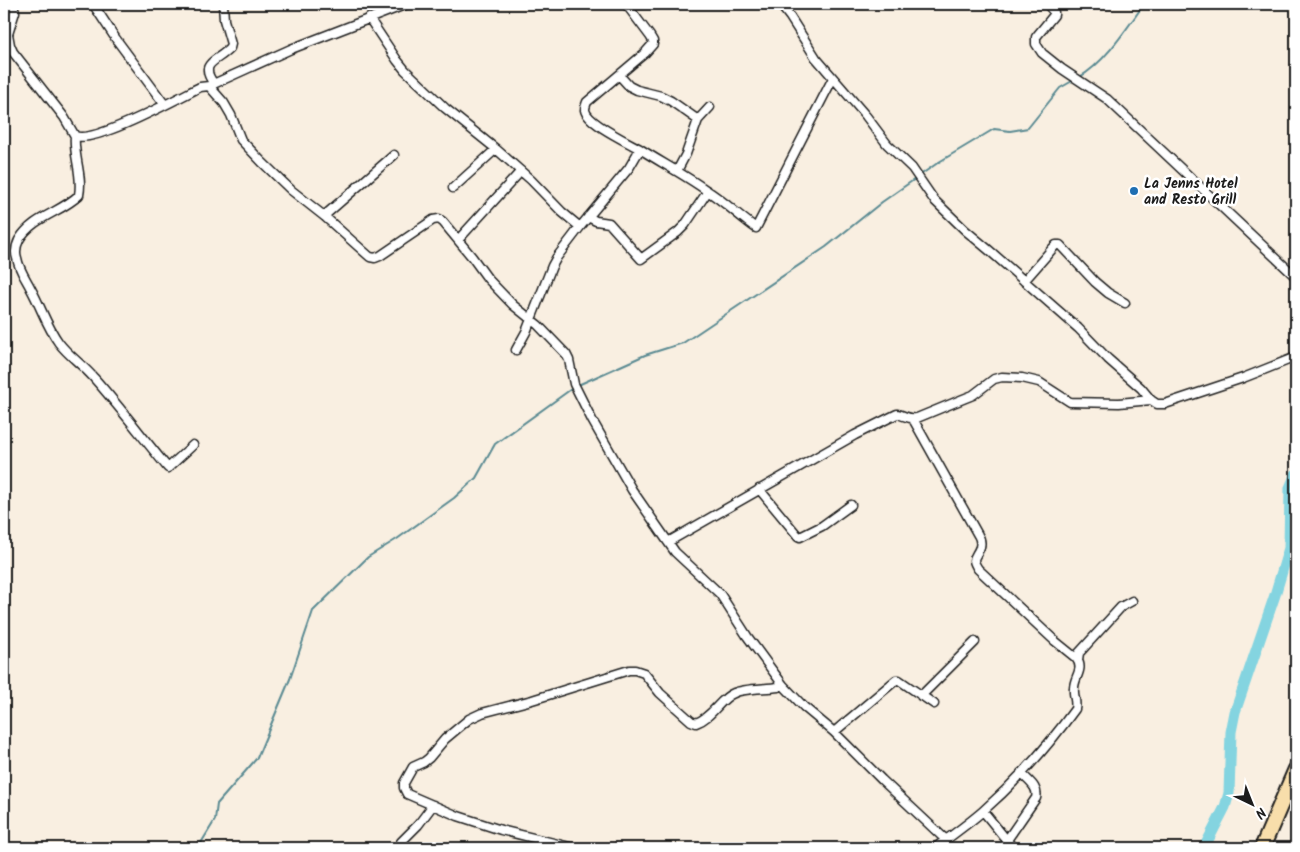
<svg xmlns="http://www.w3.org/2000/svg" width="1300" height="852" font-family="Kalam,sans-serif">
  <rect width="100%" height="100%" fill="#f9efe1"/>
  <filter id="ink" filterUnits="userSpaceOnUse"><feTurbulence type="fractalNoise" baseFrequency=".02" numOctaves="2"/><feDisplacementMap in="SourceGraphic" scale="10" xChannelSelector="R" yChannelSelector="G"/><feConvolveMatrix kernelMatrix="1 2 1 2 8 2 1 2 1" color-interpolation-filters="sRGB"/></filter>
  <g filter="url(#ink)">
    <g fill="none" stroke-linecap="round" stroke-linejoin="round">
      <!-- stream -->
      <path stroke="#5a8a92" stroke-width="2" d="M1078,78C1105,63 1127,28 1144,4
        M919,176L939,162L994,129L1010,131L1028,128L1060,88L1074,80
        M578,385L645,355L683,343L826,247L882,202L915,179
        M201,848V843L215,820L217,804L257,758L290,679L313,611L368,557L397,539L454,498L476,478L495,444L574,387"/>
      <!-- river -->
      <path stroke="#84d4e0" stroke-width="11" d="M1204,848L1225,807L1229,793L1231,732L1235,712L1275,595L1289,548L1290,488L1296,474"/>
      <defs>
        <path id="street" d="M13,4L15,12L8,34L10,45L13,52L64,117L75,136C95,144 178,98 200,87L209,86L291,49L407,4
          M93,4L116,39L165,105
          M778,4L783,8L790,17L816,58L866,116L887,144L912,168L934,200L965,230L990,251L1078,328L1108,359L1141,388L1151,400L1157,404H1165L1243,378L1296,357
          M1047,4L1054,12V15L1036,37V44L1042,53L1062,69L1107,99L1296,277
          M369,18L397,60L405,70L445,108L496,149L531,180L562,212L580,227L557,257L552,266L526,332L516,350
          M619,75L629,86L637,90L661,96L671,101L698,120L710,107
          M214,84C198,62 217,62 230,48L231,44L224,20L223,4
          M209,86L224,103L231,115L241,140L262,162L291,190L324,216L370,257L375,258L380,256L433,220L439,219L443,222L472,257L488,279L513,305L538,325L566,354L569,360L574,384L592,420L632,490L675,552L720,594L747,636L783,685L804,707L834,732L882,780L946,840
          M75,136C73,155 83,175 79,195C62,212 32,217 19,240C16,246 15,252 17,258C19,270 26,279 31,289C41,307 47,327 59,343C69,356 83,365 94,378C120,407 143,438 168,468L193,445
          M640,149C662,163 685,175 706,190C724,201 739,216 756,228L833,78
          M677,171L686,154L698,120
          M453,188L496,149
          M324,216L394,155
          M588,217L596,221L609,223L641,259L678,232L685,225L708,191
          M580,227L629,168L640,149C628,142 587,123 585,110C585,106 586,105 587,102L619,75L645,53L653,44V41L650,36L626,4
          M458,240L521,171
          M1024,281L1053,248L1056,245H1060L1095,282L1108,293L1125,303
          M913,419L978,535C980,538 981,543 980,547C976,558 970,557 978,569L1055,641L1076,658C1085,669 1074,677 1074,688C1073,696 1077,701 1075,709C1049,745 1017,781 983,811C968,824 951,836 935,848
          M759,489L798,536L800,537L822,526L851,505
          M668,542L855,435L897,414C904,415 909,420 917,418L963,399L973,395L994,379L1002,377L1022,378L1039,382L1070,402L1119,403L1151,400
          M1078,660L1079,653L1121,607L1132,601
          M921,696L975,642
          M834,732L896,680H899L934,704
          M983,811L1013,848
          M1007,840L1036,798C1039,787 1028,781 1021,773
          M401,848V842L418,825L433,805
          M574,848L501,830L458,816L407,794L404,788V783L413,767L424,762L429,758L445,739L469,719L482,713L532,700L629,670H635L644,673L660,693L691,721L696,723C713,717 720,698 734,693C744,688 766,689 778,687L783,685"/>
        <path id="highway" d="M1262,848L1296,769"/>
      </defs>
      <!-- street casing -->
      <use href="#street" stroke="#1c1c1c" stroke-width="11"/>
      <!-- highway casing -->
      <use href="#highway" stroke="#1c1c1c" stroke-width="18"/>
      <!-- street -->
      <use href="#street" stroke="#fff" stroke-width="8"/>
      <!-- highway -->
      <use href="#highway" stroke="#f8deab" stroke-width="14"/>
    </g>
  </g>
  <!-- markers -->
  <circle fill="#1f6fb2" stroke="#fff" stroke-width="2" cx="1134" cy="191" r="5"/>
  <g text-anchor="middle" stroke-width="5" stroke-linejoin="round" paint-order="stroke">
    <!-- poi labels -->
    <g font-size="14" font-weight="bold" fill="#1c1c1c" stroke="#fff" text-anchor="start">
      <text x="1144" y="188">La Jenns Hotel<tspan x="1144" dy="16">and Resto Grill</tspan></text>
    </g>
  </g>
  <!-- margin -->
  <rect width="1300" height="852" fill="none" stroke="#fff" stroke-width="20"/>
  <rect x="10" y="10" width="1280" height="832" fill="none" stroke="#1c1c1c" stroke-width="2" filter="url(#ink)"/>
  <!-- north arrow -->
  <g transform="translate(1252 804) rotate(137)" stroke="#ffffff" stroke-width="4" paint-order="stroke">
  <path d="M0-4L9 19L0 12L-9 19Z" fill="#1c1c1c"/>
  <text y="-8" font-size="14" font-weight="bold" text-anchor="middle" fill="#1c1c1c">N</text>
  </g>
</svg>
